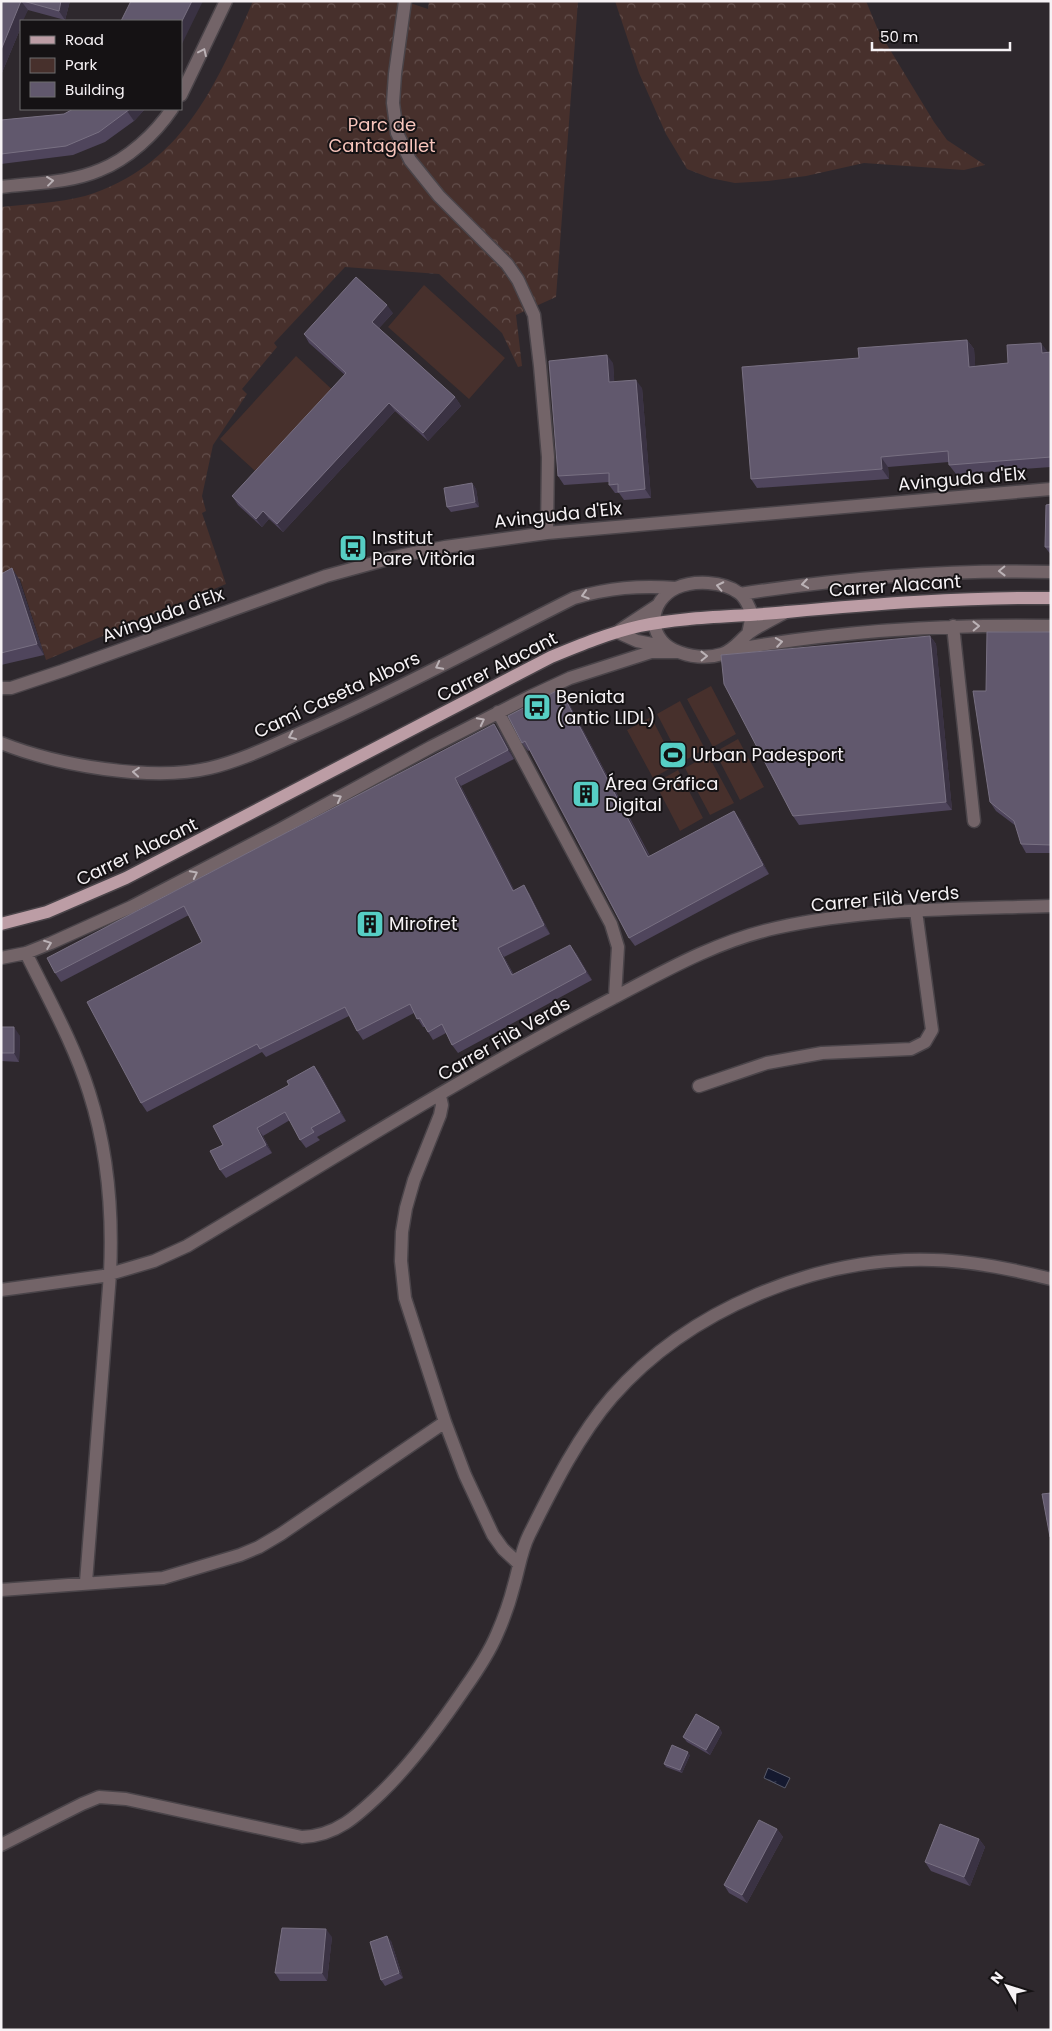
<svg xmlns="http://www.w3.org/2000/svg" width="1052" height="2031" font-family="Poppins,sans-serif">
  <defs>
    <pattern id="forest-crowns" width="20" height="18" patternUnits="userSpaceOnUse" patternTransform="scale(1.25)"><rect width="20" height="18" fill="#47302c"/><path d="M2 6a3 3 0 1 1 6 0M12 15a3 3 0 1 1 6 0" fill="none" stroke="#624e4b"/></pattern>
    <pattern id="water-ripples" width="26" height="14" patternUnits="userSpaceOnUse" patternTransform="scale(1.25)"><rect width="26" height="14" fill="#15192f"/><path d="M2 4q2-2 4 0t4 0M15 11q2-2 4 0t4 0" fill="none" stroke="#383b4e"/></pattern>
  </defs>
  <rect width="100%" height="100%" fill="#2e282d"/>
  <!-- green -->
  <path fill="#47302c" d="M424,285L505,358L469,399L388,327Z
    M296,356L338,395L263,478L220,439Z
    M711,686L736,734L713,747L687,699Z
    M680,701L705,749L682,762L657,714Z
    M651,717L676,765L653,778L627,730Z
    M738,739L764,787L740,800L715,752Z
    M708,755L734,803L710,815L685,768Z
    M678,770L703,818L680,831L655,783Z"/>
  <!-- forest -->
  <path fill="url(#forest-crowns)" d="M253,1H404L428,9L429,1H578L556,297L516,315L522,366L518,367L502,333L439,274L345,267L274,343L277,347L242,389L247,394L213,445L202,496L206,511L202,513L226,584L46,660L20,579L1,580V207C28,204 59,203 85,196C181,167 216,86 253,1Z
    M615,1H866L878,30L934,122L947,140L985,165L964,170L864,163L806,176L768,181L735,183L710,178L687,169L666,134L639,73Z"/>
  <!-- water -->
  <path fill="url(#water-ripples)" stroke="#585a6a" d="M768,1768L790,1778L785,1788L764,1778Z"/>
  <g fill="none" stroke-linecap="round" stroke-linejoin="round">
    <defs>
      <path id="minor" d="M405,1L395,74L393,103L397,133L410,160L439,196L507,264L518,280L534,315L540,366L548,457L547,533
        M181,95L226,1
        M1,187C33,183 70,183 100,170C128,159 155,134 172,109
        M740,594C843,578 947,569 1051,572
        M953,626L974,821
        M620,630L658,605
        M617,632L637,641L667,647
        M748,634L752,615C750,608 745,597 739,593C723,581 694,580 676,588C649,601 646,636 674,650C689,657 707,659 722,654C734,650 740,640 749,633C760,625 773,619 786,612
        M731,650C837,631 943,624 1051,626
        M1,688H11L62,671L326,576L399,556L445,547L547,533L1051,489
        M498,712L611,924L618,947L615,997
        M1,743C56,765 152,782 210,768C247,759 281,741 316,726C404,687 488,641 574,598C609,588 639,585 676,588
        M26,953C48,998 74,1044 89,1092C108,1151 113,1213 110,1274L86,1582
        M1,958L26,953L51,943L131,907L279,830L431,747L529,697L570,678L651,652H677
        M699,1086L767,1063L822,1053L911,1049L925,1042L932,1030L916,911
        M440,1096L442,1105L440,1115L414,1180L406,1208L402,1232L401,1261L405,1298L445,1422L465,1475L493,1535L503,1549L518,1563
        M1,1290L103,1276L154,1261L187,1246C323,1165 458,1079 598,1006C656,976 712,942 776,928C866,908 959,909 1051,906
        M1,1590L163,1578L240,1555L259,1547L281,1534L445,1422
        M1,1845L82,1804L99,1797L126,1799L302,1837C336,1836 357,1816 381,1793C413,1762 440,1725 465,1688C477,1671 489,1653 497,1634C504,1618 510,1601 514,1585C519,1568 521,1551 529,1535C552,1489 578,1436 612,1397C688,1310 817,1256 933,1260C973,1261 1012,1269 1051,1279"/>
      <path id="major" d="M1,924L47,912L126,878L551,657C580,645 609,633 640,626C688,616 739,617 787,612C874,604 963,597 1051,598"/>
    </defs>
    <!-- minor casing -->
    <use href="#minor" stroke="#4a4449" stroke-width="15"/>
    <!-- major casing -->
    <use href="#major" stroke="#4a4449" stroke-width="15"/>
    <!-- minor -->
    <use href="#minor" stroke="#736468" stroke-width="12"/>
    <!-- major -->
    <use href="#major" stroke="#bc9da5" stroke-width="12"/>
  </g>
  <!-- wall -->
  <path fill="#4f455c" d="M1,1H70L65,20L28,10L21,21V27L1,75Z
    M73,109H145L134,121L105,142L73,155L1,164V120L64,114Z
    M393,313L379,328L455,397L461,406L428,441L395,411L283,532L269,519L262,527L238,505L232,496L345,375L309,343L304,334Z
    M967,340L974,349L975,366L1008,363L1051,352V467L956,474L949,465V462L888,467L889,479L757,488L751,479L859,358Z
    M613,363L614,382L642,388L651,498L624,500L619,493H615L609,485V482L564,485L558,476Z
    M472,483L476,489L479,507L451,512L447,507Z
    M1051,504V555L1045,547Z
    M1,573L19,579L44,655L1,665Z
    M1051,632V853H1026L1021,844L1016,826L996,811L990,802L986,691Z
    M930,636L936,644L952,810L799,825L793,816Z
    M566,698L650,856L740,819L769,874L635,946L629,938L530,750L528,751L522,743Z
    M500,732L514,759L461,786L514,890L529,893L550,934L504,957L514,975L576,953L592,980L458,1053L452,1045L446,1033L433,1040L425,1027H423L414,1013L363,1040L357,1031L349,1016L266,1057L262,1052L147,1112L141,1103L202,942L189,915L61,982L55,973Z
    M1,1027L20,1036L19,1062L1,1061Z
    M314,1066L320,1074L346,1121L317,1137L320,1140L306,1148L300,1140L290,1120L263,1136L272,1153L226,1178L220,1170L223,1145L289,1085Z
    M719,1727L722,1733L710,1755L687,1742L683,1737Z
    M690,1755L682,1773L666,1767L664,1764Z
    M777,1829L783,1837L747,1903L729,1893L724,1885Z
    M979,1839L985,1847L970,1886L931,1871L925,1862Z
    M332,1937L327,1981H280L275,1973Z
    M391,1941L403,1978L385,1986L381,1980Z"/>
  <!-- shaded-wall -->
  <path fill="#3a3243" d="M21,1L28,10L23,21H21V27L1,75V50Z
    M61,1H70L65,20L59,11Z
    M192,1H203L181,46V23Z
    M130,109H145L134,121L127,111Z
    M387,305L393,313L377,330L372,322Z
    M967,340L974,349L976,376L969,367Z
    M1041,343L1048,352L1042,353Z
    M607,355L613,363L615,390L609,382Z
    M636,380L642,388L651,498L645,489Z
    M455,397L461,406L428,441L423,433Z
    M389,403L395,411L283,532L277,524Z
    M881,457L888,467L889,479L882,469Z
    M472,483L476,489L479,507L475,502Z
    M263,511L269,519L262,527L256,519Z
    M12,568L19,579L44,655L37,644Z
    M930,636L936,644L952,810L946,802Z
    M560,689L566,698L654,865L648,857Z
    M494,724L500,732L514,759L508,750Z
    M455,778L461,786L519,899L513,891Z
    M734,811L740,819L769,874L763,865Z
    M524,885L529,893L550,934L544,925Z
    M570,945L576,953L592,980L586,972Z
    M498,948L504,957L518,984L512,975Z
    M14,1027L20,1036L19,1062L14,1053Z
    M314,1066L320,1074L346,1121L340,1112Z
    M257,1128L263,1136L272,1153L266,1145Z
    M719,1727L722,1733L710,1755L706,1750Z
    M688,1752L690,1755L682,1773L680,1770Z
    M777,1829L783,1837L747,1903L742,1895Z
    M979,1839L985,1847L970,1886L964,1877Z
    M326,1929L332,1937L327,1981L322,1973Z
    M387,1936L391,1941L403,1978L399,1973Z"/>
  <!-- building -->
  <path fill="#61586d" stroke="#787082" d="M1,1H21L1,50Z
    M23,1H61L59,11Z
    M131,1H192L181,23V21H121Z
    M73,109H130L99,132L66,146L1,154V120L64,114Z
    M356,277L387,305L372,322L455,397L423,433L389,403L277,524L263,511L256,519L232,496L346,373L304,334Z
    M967,340L969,367L1008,363L1007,345L1041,343L1042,353L1051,352V457L949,465L948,451L881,457L882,469L751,479L742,367L859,358L858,348Z
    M607,355L609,382L636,380L645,489L618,492V484L609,485V473L558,476L549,361Z
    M472,483L475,502L447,507L444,488Z
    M1051,504V547H1045L1046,505Z
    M12,568L37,644L1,653V573H3Z
    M987,632H1051V845L1021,844L1014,821L990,802L973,691H986Z
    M930,636L946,802L793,816L724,684L721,655Z
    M560,689L648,857L734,811L763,865L629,938L525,741L522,743L508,716Z
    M494,724L508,750L455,778L513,891L524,885L544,925L498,948L512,975L570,945L586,972L452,1045L442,1024L428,1032L420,1018L417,1019L410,1004L357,1031L345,1007L260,1049L257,1044L141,1103L87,1002L202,942L184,906L55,973L47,958Z
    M1,1027H14V1053H1Z
    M314,1066L340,1112L311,1128L314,1132L300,1140L285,1112L257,1128L266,1145L220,1170L210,1151L223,1145L213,1126L289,1085L287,1081Z
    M1051,1493V1536L1050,1537L1042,1494Z
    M696,1714L719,1727L706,1750L683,1737Z
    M672,1745L688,1752L680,1770L664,1764Z
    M759,1820L777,1829L742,1895L724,1885Z
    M940,1824L979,1839L964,1877L925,1862Z
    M282,1928L326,1929L322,1973H275Z
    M387,1936L399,1973L381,1980L370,1942Z"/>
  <!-- one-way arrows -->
  <defs><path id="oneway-chevron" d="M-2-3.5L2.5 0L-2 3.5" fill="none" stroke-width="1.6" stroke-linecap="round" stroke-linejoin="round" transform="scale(1.25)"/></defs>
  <g stroke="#bbb2b6">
    <use href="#oneway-chevron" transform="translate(203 52) rotate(-65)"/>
    <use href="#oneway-chevron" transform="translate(50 181) rotate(-7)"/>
    <use href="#oneway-chevron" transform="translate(1002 571) rotate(179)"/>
    <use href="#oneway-chevron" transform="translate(805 584) rotate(172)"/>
    <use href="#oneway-chevron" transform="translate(720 586) rotate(-168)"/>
    <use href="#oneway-chevron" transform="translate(585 595) rotate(163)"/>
    <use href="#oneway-chevron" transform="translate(976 626) rotate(-1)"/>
    <use href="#oneway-chevron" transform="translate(779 642) rotate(-9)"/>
    <use href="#oneway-chevron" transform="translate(704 656) rotate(-1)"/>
    <use href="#oneway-chevron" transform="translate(439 666) rotate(153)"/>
    <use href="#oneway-chevron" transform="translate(481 721) rotate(-27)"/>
    <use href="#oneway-chevron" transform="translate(292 736) rotate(156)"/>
    <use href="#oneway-chevron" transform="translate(136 772) rotate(-175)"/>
    <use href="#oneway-chevron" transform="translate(338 798) rotate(-28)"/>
    <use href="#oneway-chevron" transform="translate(194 874) rotate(-27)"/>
    <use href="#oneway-chevron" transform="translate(48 944) rotate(-21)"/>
  </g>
  <!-- icons -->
  <defs>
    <symbol id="bus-square" viewBox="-11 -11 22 22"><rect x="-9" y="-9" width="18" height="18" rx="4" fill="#56cec4" stroke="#151214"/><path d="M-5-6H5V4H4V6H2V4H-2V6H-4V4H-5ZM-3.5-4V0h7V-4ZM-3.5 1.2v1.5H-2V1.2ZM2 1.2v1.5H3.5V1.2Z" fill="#111"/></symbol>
    <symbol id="stadium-square" viewBox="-11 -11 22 22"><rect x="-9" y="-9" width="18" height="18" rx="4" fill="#56cec4" stroke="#151214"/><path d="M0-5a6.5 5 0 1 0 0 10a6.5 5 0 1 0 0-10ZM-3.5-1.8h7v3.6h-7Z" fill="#111"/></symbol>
    <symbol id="building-square" viewBox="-11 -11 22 22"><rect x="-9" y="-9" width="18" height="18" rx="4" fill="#56cec4" stroke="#151214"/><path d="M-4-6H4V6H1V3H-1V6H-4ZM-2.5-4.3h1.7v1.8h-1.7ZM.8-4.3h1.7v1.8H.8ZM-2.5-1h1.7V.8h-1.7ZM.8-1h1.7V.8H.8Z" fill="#111"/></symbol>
  </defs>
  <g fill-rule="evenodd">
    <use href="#bus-square" x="337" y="532" width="32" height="32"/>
    <use href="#bus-square" x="521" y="691" width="32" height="32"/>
    <use href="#stadium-square" x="657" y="739" width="32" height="32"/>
    <use href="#building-square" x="570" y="778" width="32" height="32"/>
    <use href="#building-square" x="354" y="908" width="32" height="32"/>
  </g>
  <g text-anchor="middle" stroke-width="4" stroke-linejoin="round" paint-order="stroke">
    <!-- park labels -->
    <g font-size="18" fill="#f8c5bc" stroke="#151214">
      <text x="382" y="131">Parc de<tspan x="382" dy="21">Cantagallet</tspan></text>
    </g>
    <!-- street labels -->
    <g font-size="18" fill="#f6f2f5" stroke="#151214">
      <text transform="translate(962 479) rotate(-5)" y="6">Avinguda d'Elx</text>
      <text transform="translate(558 515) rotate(-6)" y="6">Avinguda d'Elx</text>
      <text transform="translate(895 586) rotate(-4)" y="6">Carrer Alacant</text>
      <text transform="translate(163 615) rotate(-20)" y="6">Avinguda d'Elx</text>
      <text transform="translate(497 667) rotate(-27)" y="6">Carrer Alacant</text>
      <text transform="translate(337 695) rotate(-25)" y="6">Camí Caseta Albors</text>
      <text transform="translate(137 852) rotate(-26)" y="6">Carrer Alacant</text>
      <text transform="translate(885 899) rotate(-5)" y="6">Carrer Filà Verds</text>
      <text transform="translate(504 1039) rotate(-30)" y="6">Carrer Filà Verds</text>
    </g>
    <!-- poi labels -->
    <g font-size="18" fill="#f6f2f5" stroke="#151214" text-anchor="start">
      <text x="372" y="544">Institut<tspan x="372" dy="21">Pare Vitòria</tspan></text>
      <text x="556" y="703">Beniata<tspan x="556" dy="21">(antic LIDL)</tspan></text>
      <text x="692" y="761">Urban Padesport</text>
      <text x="605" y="790">Área Gráfica<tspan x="605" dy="21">Digital</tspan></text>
      <text x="389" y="930">Mirofret</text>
    </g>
  </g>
  <!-- border -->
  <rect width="1052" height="2031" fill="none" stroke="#f6f2f5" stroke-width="5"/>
  <!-- legend -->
  <rect x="20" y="20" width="162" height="90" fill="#151214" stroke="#6f6c6e"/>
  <rect x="30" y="36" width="25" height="8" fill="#bc9da5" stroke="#6f6c6e"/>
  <text x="65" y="45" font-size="15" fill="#f6f2f5">Road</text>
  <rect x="30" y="58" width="25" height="15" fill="#47302c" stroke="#6f6c6e"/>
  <text x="65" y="70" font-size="15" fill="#f6f2f5">Park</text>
  <rect x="30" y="82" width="25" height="15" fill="#61586d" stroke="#6f6c6e"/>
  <text x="65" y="95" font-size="15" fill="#f6f2f5">Building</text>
  <!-- north arrow -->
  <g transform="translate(1007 1986) rotate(309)" stroke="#151214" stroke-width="4" paint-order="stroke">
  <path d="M0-4L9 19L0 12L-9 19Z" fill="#f6f2f5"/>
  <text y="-8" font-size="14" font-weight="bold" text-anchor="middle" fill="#f6f2f5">N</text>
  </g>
  <!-- scale -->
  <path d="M872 42v8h138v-8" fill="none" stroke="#f6f2f5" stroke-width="2.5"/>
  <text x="880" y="42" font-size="15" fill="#f6f2f5" stroke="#151214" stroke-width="4" paint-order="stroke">50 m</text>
</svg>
